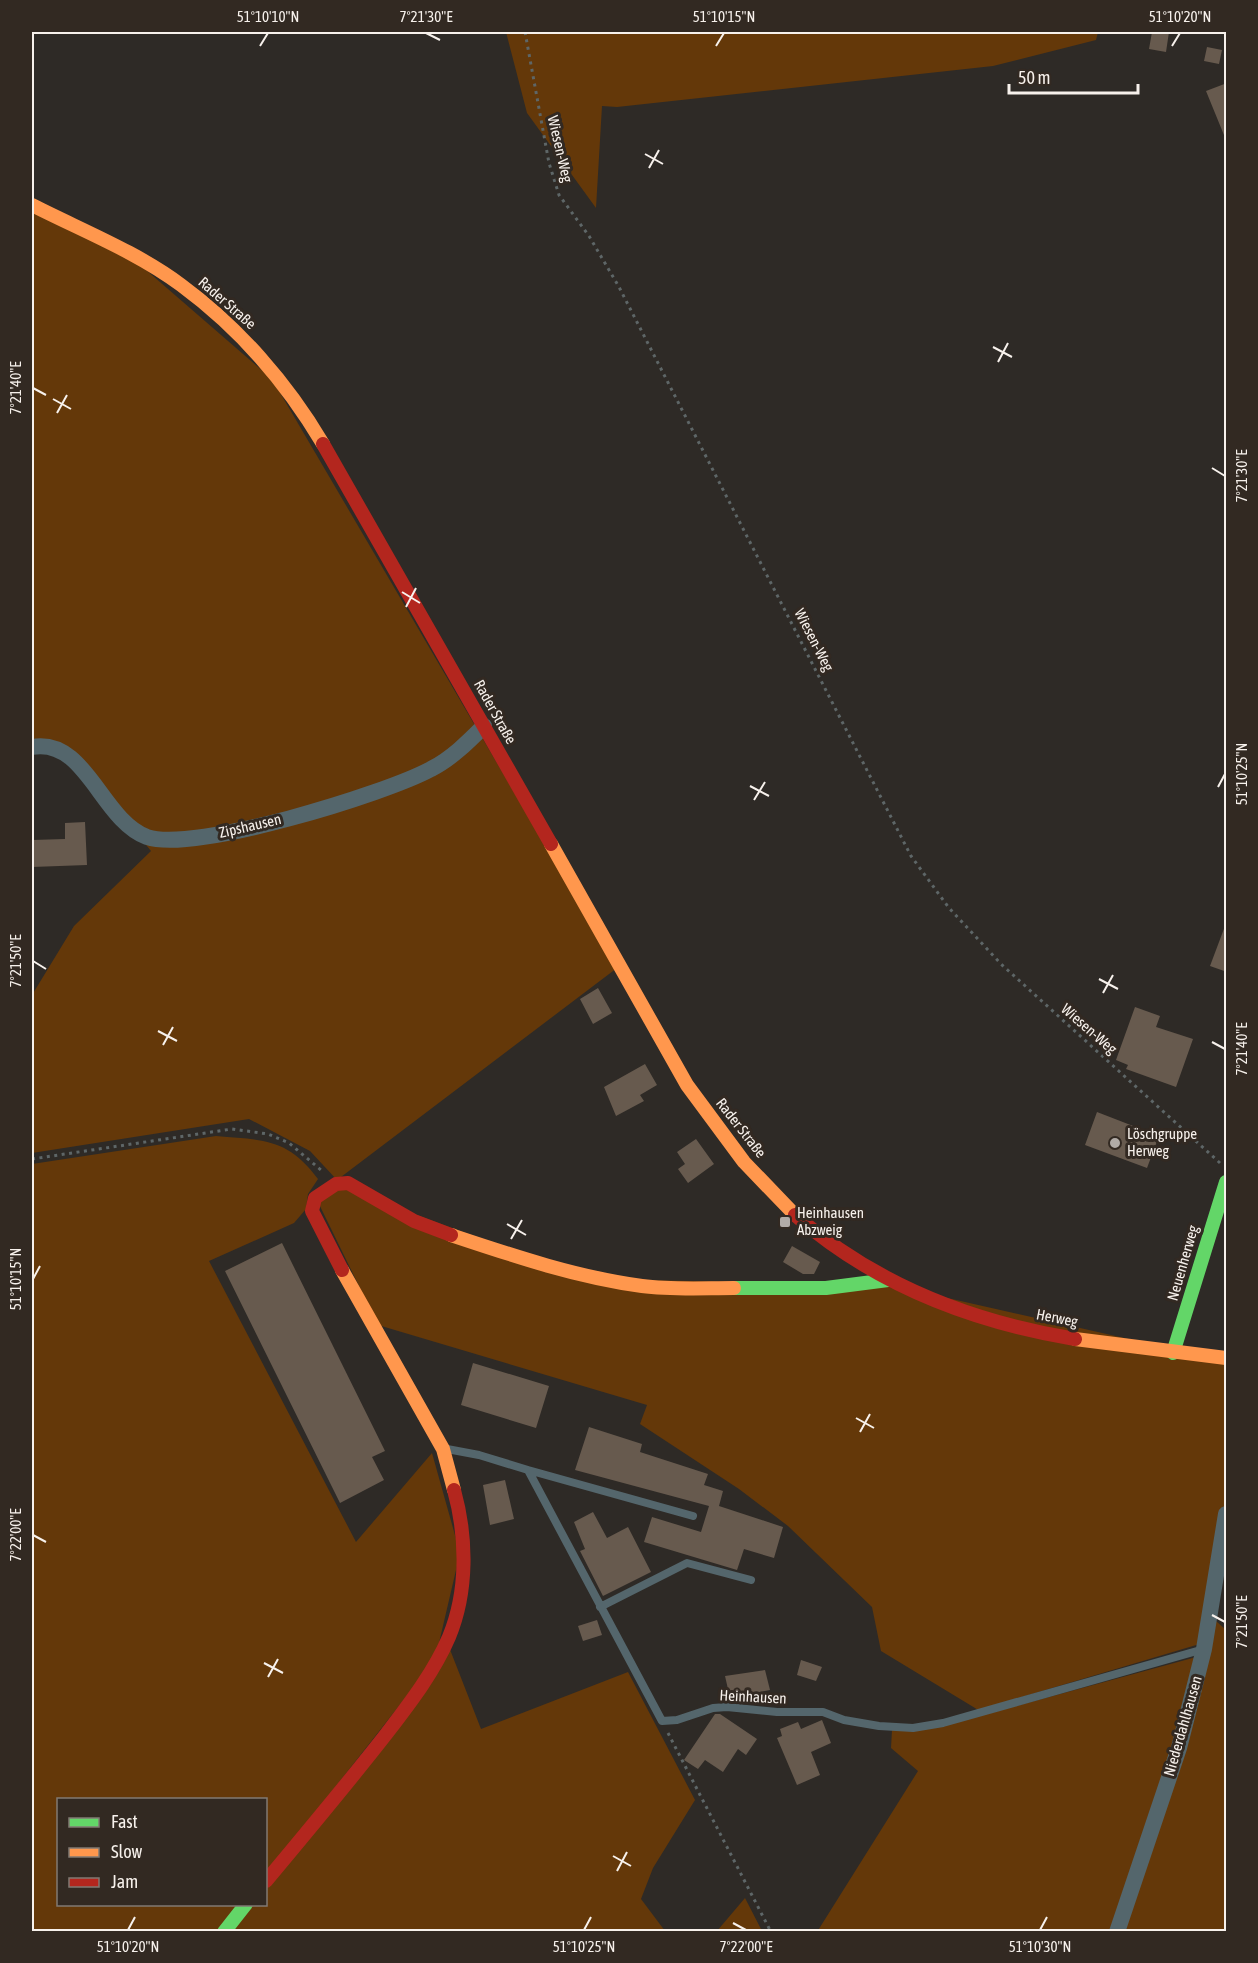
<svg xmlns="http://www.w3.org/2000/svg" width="1258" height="1963" font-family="'Asap Condensed',sans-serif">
  <rect width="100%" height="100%" fill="#2e2a26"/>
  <!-- green -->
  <path fill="#643809" d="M506,32H1098L1096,40L993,66L617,107L602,106L596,208L527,113Z
    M32,210L138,263L272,379L617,968L337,1180L310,1151L249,1119L32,1153V995L74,926L151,851L83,767L32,744Z
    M216,1136C263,1140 288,1138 318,1179L308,1194L306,1209L294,1223L209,1261L356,1542L432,1453L460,1553L435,1660L266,1875V1800H58V1904L241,1905L218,1931L32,1932V1164Z
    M338,1186L591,1279L890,1285L1226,1361V1499L1203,1643L978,1710L975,1708L881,1651L872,1607L788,1526L739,1489L640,1424L647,1405L378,1325L317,1200Z
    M1216,1621L1226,1630V1931L1121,1932Z
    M449,1647L481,1729L628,1672L695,1800L653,1868L641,1899L665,1931L229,1932L252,1905L266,1904V1888Z
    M1200,1656L1177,1748L1111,1931L817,1932L918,1771L891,1748L892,1730L979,1716Z
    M745,1898L762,1931H717Z"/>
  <!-- building -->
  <path fill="#675a4e" d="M1152,32H1169L1166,52L1149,49Z
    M1207,47L1222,50L1219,64L1204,61Z
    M1227,83V140H1226L1206,91Z
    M85,822L87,865L32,867V840L65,839V823Z
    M1225,926H1227V972L1210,966Z
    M598,988L612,1013L593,1024L580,999Z
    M1135,1007L1160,1016L1156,1027L1193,1039L1176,1087L1126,1069L1128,1065L1116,1060Z
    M645,1064L657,1085L640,1095L644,1101L616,1116L604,1087Z
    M1097,1112L1159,1136L1147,1168L1085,1145Z
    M696,1139L714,1164L688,1183L678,1169L685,1164L677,1152Z
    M282,1243L385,1451L372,1457L384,1480L340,1503L225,1271Z
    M792,1246L820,1262L814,1274H803L783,1262Z
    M473,1363L549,1386L536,1428L461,1405Z
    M589,1427L642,1444L640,1452L708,1474L704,1485L723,1491L719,1506L783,1527L774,1558L744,1549L737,1570L644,1542L652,1517L701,1532L709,1506L575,1470Z
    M505,1480L514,1519L490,1525L483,1485Z
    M593,1512L607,1538L628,1527L651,1572L603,1596L580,1551L585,1549L574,1522Z
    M597,1620L602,1635L583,1641L578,1626Z
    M801,1660L822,1667L816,1681L797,1675Z
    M765,1670L770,1690L730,1698L725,1676Z
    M715,1714H720L757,1739L746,1755L738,1749L723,1772L705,1760L698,1769L684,1760Z
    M822,1720L831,1743L811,1752L820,1775L797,1785L777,1738L782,1736L780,1729L798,1722L801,1729Z"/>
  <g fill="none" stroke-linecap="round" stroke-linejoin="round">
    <!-- path -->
    <path stroke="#5e6667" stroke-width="3" stroke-dasharray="3 4.5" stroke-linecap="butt" d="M525,32L549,163L559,195L589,236L619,287L911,856L949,908L1001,964L1220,1163
      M32,1159L232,1129L268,1134L289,1143L321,1170
      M668,1733L771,1932"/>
    <!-- lane -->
    <path stroke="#54666c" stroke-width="8" d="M447,1449L479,1455L528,1470L662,1721L677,1720L713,1708L727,1707L777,1712H823L844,1720L879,1726L913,1728L943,1723L1204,1649
      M528,1470L693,1516
      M600,1607L687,1563L751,1580"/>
    <!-- street -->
    <path stroke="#54666c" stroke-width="16" d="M32,747C86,737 101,820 147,837C194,853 385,794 431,769C451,759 468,742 484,726
      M1117,1932L1179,1748L1204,1649L1226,1514"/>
    <!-- fast -->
    <path stroke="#63d668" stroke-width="14" d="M734,1288H826L888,1280
      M1173,1353L1226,1182
      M224,1932L246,1904"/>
    <!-- slow -->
    <path stroke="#ff974d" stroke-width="14" d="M32,205C81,230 137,252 181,285C238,327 287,383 323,444
      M551,844L687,1085L744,1162L795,1215
      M451,1235C514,1256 576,1277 642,1286C672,1290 704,1288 734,1288
      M342,1270L443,1449L454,1490
      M1075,1339L1226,1358"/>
    <!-- jam -->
    <path stroke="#b3261e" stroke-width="14" d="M323,444L551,844
      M795,1215C874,1284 972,1322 1075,1339
      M342,1270L312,1211L315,1198L336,1184L348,1183L414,1221L451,1235
      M266,1881C307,1832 348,1783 387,1733C410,1703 434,1672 449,1637C468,1591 467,1537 454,1490"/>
  </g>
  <!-- ticks -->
  <path fill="none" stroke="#f7f1ec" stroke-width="2" d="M426,33L440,40M260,46L268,33M716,46L724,33M1172,46L1180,33M645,154L663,164M649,168L659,150M993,347L1012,357M998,362L1008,343M33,388L46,395M53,399L71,409M57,413L67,395M1212,468L1225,476M402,592L420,603M406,607L416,588M750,786L769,796M1218,787L1225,774M754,800L765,782M33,961L46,969M1099,979L1118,989M1103,993L1113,975M158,1031L177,1041M1212,1042L1225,1049M163,1045L173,1027M507,1224L526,1235M511,1239L522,1220M33,1279L40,1266M856,1418L874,1428M860,1432L870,1414M33,1535L46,1542M1212,1615L1225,1622M264,1663L283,1673M268,1677L278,1659M613,1856L631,1866M617,1871L627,1852M733,1923L746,1930M128,1930L135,1917M584,1930L591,1917M1040,1930L1047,1917"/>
  <!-- markers -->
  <g fill="#b1aba7" stroke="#322922" stroke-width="2">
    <circle cx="1115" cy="1143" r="6"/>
    <rect x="779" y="1216" width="12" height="12" rx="3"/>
  </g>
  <g text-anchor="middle" stroke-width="6" stroke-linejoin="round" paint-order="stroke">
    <!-- street labels -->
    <g font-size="15" fill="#f7f1ec" stroke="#322922">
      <text transform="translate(560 149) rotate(77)" y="5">Wiesen-Weg</text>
      <text transform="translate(227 303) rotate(41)" y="5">Rader Straße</text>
      <text transform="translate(814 640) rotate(63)" y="5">Wiesen-Weg</text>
      <text transform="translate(495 712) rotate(61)" y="5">Rader Straße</text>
      <text transform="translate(250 826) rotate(-13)" y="5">Zipshausen</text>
      <text transform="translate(1089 1029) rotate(41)" y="5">Wiesen-Weg</text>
      <text transform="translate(741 1128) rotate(52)" y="5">Rader Straße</text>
      <text transform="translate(1183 1263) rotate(-74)" y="5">Neuenherweg</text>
      <text transform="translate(1057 1318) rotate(11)" y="5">Herweg</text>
      <text transform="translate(753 1697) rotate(3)" y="5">Heinhausen</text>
      <text transform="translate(1183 1726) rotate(-74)" y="5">Niederdahlhausen</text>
    </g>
    <!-- poi labels -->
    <g font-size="15" fill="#f7f1ec" stroke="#322922" text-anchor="start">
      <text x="1127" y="1139">Löschgruppe<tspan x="1127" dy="17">Herweg</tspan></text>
      <text x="797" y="1218">Heinhausen<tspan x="797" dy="17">Abzweig</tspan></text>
    </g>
  </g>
  <!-- border -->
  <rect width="1258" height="1963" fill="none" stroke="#322922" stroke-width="66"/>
  <!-- legend -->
  <rect x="57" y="1798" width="210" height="108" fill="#322922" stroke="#817973" stroke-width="1.5"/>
  <rect x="69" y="1818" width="30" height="9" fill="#63d668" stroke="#817973" stroke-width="1.5"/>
  <text x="111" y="1828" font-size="18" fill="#f7f1ec">Fast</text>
  <rect x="69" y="1848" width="30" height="9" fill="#ff974d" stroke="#817973" stroke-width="1.5"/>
  <text x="111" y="1858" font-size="18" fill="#f7f1ec">Slow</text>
  <rect x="69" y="1878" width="30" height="9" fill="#b3261e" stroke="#817973" stroke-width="1.5"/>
  <text x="111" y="1888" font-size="18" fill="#f7f1ec">Jam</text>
  <!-- scale -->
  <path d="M1009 84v9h129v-9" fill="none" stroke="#f7f1ec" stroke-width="3"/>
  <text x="1018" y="84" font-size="18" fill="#f7f1ec" stroke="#322922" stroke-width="4.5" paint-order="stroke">50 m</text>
  <rect x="33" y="33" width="1192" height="1897" fill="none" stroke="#f7f1ec" stroke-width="2"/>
  <g font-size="15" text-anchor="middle" fill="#f7f1ec">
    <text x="268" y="22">51°10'10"N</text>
    <text x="426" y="22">7°21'30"E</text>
    <text x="724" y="22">51°10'15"N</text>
    <text x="1180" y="22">51°10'20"N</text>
    <text transform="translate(16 388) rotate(-90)" y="5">7°21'40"E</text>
    <text transform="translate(1242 476) rotate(-90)" y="5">7°21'30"E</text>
    <text transform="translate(1242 774) rotate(-90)" y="5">51°10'25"N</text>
    <text transform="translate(16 961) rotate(-90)" y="5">7°21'50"E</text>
    <text transform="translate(1242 1049) rotate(-90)" y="5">7°21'40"E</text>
    <text transform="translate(16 1279) rotate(-90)" y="5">51°10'15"N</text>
    <text transform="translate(16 1535) rotate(-90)" y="5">7°22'00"E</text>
    <text transform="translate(1242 1622) rotate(-90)" y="5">7°21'50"E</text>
    <text x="128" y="1952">51°10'20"N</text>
    <text x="584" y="1952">51°10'25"N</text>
    <text x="746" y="1952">7°22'00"E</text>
    <text x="1040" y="1952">51°10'30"N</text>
  </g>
</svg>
